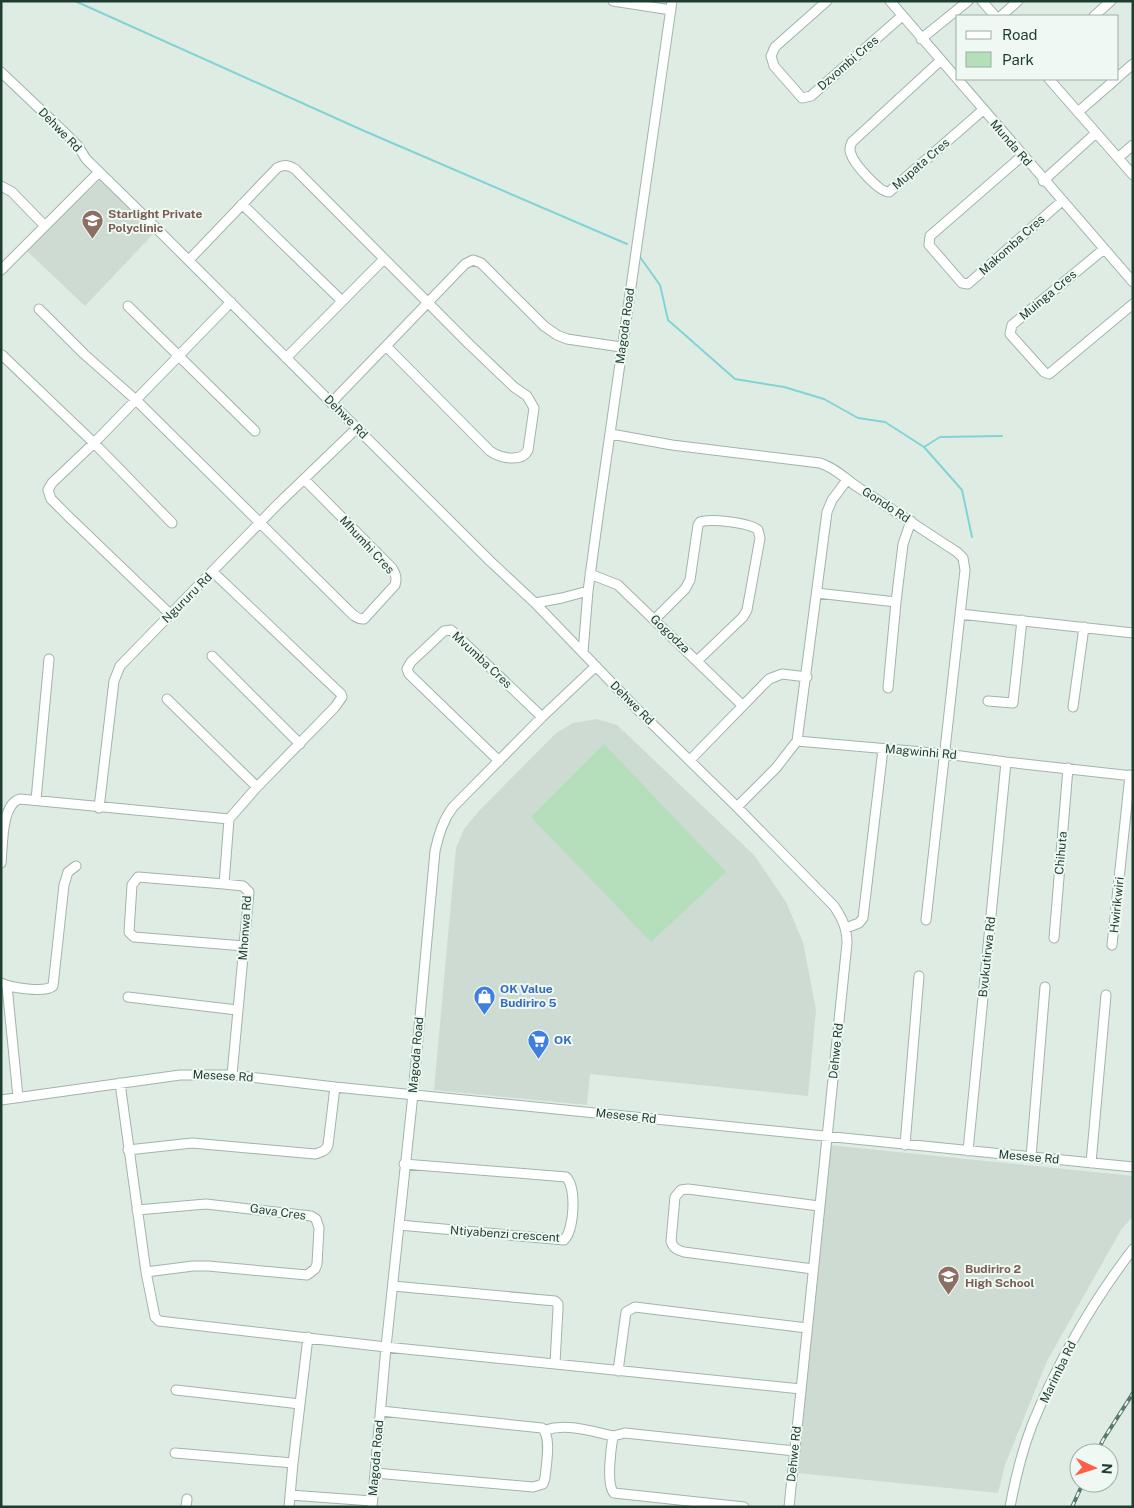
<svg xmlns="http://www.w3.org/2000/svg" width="1134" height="1508" font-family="'Public Sans',sans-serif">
  <rect width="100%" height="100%" fill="#dfece4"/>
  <!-- built -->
  <path fill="#cddbd3" d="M102,178L156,231L85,306L26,250Z
    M597,719L617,725L754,855L786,902L803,942L816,1010L808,1096L590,1074L587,1105L434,1090L456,848L464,829L478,812L556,733L573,723Z
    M829,1145L1133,1176V1216L1121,1230L1047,1361L1005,1465L998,1493L797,1473Z"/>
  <!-- green -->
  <path fill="#b5dfbb" d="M604,744L726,872L651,942L531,817Z"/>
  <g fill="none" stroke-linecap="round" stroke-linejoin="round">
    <!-- stream -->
    <path stroke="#81d4d6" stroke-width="2" d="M75,1L362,130L627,244
      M640,257L660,285L668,320L735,379L784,387L824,399L858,418L885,422L924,447L962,490L972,537
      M924,447L940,437L1002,436"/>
    <defs>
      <path id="minor" d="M613,1L671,10
        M827,1L775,47L771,56L774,66L802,98L811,96L902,16
        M890,1L1133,282
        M982,1L995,16
        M1001,16L1018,1
        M1094,16L1111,1
        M921,39L968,1
        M940,61L852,142C850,146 849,150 851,154C854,164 879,192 889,192L983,110
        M1,72L63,131L78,146L86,159L132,204L490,561L535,603L636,708L737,807L834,906C842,918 847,928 847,943L789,1507
        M1118,77L1133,64
        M1049,79L1133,175
        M1078,112L1116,79
        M1022,156L930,236L929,245L962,283L968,284L1062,201
        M1118,158L1133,145
        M1043,181L1096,133
        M1,186L12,192L44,225
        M242,204L341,300
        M1104,249L1012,325L1010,334L1044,372L1049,374L1133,304
        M189,260L277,168C284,164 288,165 295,169L469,344L514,387L527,396L534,408L528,450C522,463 500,458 490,451L386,346
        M1,270L99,172
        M128,306L255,431
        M39,309L84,354L136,400L346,608C351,613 357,620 364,619L395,585C397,578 396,575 392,568L304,479
        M2,355L94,443L172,523
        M286,358L384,259
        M331,403L465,264L473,260L481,263L544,326L557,335L567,339L621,347
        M611,434L672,445L820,463C837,469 844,478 859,488C892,509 924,531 957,552L963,558L965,570L926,920
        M213,572L341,694L342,697L335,707L257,787L229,819L224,884L243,886L249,892L232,1075
        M590,574L618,585L742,705
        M817,593L896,602
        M535,603L562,598L588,591
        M960,614L1133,633
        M171,615L68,516L51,499L48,490L52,483L94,443L231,302
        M655,619L685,589L690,580L698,525L700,522C711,518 750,523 758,530L760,538L747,610L743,617L697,661
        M583,652L588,591L599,510L672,1
        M212,656L300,744
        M888,688L896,602L903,544L911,521
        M167,699L257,787
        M988,701L1013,703L1022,620
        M1073,707L1084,627
        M797,741L827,512L832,500L847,480
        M690,760L769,679L782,674L807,677
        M499,761L409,674L407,669L411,662L444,631L451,630L542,717
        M36,800L49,659
        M737,807L776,768L797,741L946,754L1006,762L1133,776
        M99,808L114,681L120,666L278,504L357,428
        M1,863C3,846 1,804 20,799L229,819
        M224,884L138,877L132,885L129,932L134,937L244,946
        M846,928L859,923L863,918L883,749
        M1054,938L1068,768
        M1112,945L1130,775
        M1,983C11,988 45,993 53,986L64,885L68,872L76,866
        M7,986L18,1097
        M128,997L237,1010
        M120,1083L146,1272L155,1317L159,1321L386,1347L801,1389
        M1,1100L180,1075H232L335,1087L1133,1167
        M905,1145L919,976
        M128,1150L192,1143L315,1154C321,1152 326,1151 328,1145L335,1087
        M968,1151L1006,762
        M1031,1157L1045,987
        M1091,1163L1106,995
        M137,1210L206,1204L311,1216L316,1219L319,1228L317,1264L315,1269L307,1275L208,1266H193L146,1272
        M399,1225L564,1240C574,1230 577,1188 566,1177L404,1164
        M813,1269L684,1252C677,1250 673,1248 671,1241L675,1197L681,1190L688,1189L819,1206
        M393,1286L555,1301L558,1304V1309L555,1363
        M618,1371L626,1312L635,1307L807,1328
        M176,1390L300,1404
        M545,1430C568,1423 590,1431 613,1436
        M175,1453L293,1463
        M375,1473L533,1487L543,1484L545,1478C546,1465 552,1437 542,1428L381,1411
        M290,1495L372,1501
        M186,1507L187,1499
        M289,1507L293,1463L308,1337
        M372,1507L386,1347L413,1094L435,851C439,834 443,820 453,807L542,717L596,666
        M744,1507L614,1493C606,1485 611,1448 613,1436L625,1433L795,1451
        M1010,1507C1015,1480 1022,1451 1032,1425C1057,1364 1093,1301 1133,1249"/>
    </defs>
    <!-- minor casing -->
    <use href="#minor" stroke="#a1b4ab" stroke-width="11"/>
    <!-- minor -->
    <use href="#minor" stroke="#fff" stroke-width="9"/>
    <defs>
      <path id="rail" d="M1097,1453L1103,1440L1133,1393
        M1072,1507L1083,1483"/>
    </defs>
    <!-- rail casing -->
    <use href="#rail" stroke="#58796c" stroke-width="4"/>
    <!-- rail -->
    <use href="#rail" stroke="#eff8f2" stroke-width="2" stroke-dasharray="5.5" stroke-linecap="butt"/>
  </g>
  <!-- icons -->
  <defs>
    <symbol id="school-pin" viewBox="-11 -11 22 30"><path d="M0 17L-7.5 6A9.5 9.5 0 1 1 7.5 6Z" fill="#8d6e63" stroke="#eff8f2"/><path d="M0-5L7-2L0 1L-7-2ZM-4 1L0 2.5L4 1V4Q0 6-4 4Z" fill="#fff"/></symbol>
    <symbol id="shop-pin" viewBox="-11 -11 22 30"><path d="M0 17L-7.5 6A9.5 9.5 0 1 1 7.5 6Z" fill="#3f7fe0" stroke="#eff8f2"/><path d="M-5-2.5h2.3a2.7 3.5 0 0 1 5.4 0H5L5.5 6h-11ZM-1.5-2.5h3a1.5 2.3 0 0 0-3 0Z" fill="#fff"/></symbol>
    <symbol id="supermarket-pin" viewBox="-11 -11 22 30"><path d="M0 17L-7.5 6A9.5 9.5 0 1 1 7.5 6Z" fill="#3f7fe0" stroke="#eff8f2"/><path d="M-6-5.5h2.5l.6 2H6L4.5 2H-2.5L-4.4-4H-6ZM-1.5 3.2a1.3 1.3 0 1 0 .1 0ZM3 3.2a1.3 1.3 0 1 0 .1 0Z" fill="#fff"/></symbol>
  </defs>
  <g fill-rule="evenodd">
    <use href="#school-pin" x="80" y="208" width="25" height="34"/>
    <use href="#shop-pin" x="472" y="984" width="25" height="34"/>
    <use href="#supermarket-pin" x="526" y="1028" width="25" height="34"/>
    <use href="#school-pin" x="936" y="1264" width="25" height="34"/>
  </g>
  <g text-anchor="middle" stroke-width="4" stroke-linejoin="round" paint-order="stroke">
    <!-- street labels -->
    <g font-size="12" fill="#1e3d31" stroke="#eff8f2">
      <text transform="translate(848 63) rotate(-41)" y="4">Dzvombi Cres</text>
      <text transform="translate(60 130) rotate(46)" y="4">Dehwe Rd</text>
      <text transform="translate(1011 143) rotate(49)" y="4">Munda Rd</text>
      <text transform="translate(921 164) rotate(-41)" y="4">Mupata Cres</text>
      <text transform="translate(1012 245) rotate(-42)" y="4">Makomba Cres</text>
      <text transform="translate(1048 295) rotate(-40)" y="4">Muinga Cres</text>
      <text transform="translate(625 326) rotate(-82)" y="4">Magoda Road</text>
      <text transform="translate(346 417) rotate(45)" y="4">Dehwe Rd</text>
      <text transform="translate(886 505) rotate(33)" y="4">Gondo Rd</text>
      <text transform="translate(367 545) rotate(47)" y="4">Mhumhi Cres</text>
      <text transform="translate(187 598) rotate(-45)" y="4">Ngururu Rd</text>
      <text transform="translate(670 634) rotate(44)" y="4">Gogodza</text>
      <text transform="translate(482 660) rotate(43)" y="4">Mvumba Cres</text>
      <text transform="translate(632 703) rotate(45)" y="4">Dehwe Rd</text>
      <text transform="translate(921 752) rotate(5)" y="4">Magwinhi Rd</text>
      <text transform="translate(1061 853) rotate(-85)" y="4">Chihuta</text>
      <text transform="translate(1117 905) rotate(-84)" y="4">Hwirikwiri</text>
      <text transform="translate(245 928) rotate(-86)" y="4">Mhonwa Rd</text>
      <text transform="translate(987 957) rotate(-84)" y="4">Bvukutirwa Rd</text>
      <text transform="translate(836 1051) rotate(-84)" y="4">Dehwe Rd</text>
      <text transform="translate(416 1055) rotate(-85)" y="4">Magoda Road</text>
      <text transform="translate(223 1076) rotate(3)" y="4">Mesese Rd</text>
      <text transform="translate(626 1116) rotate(6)" y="4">Mesese Rd</text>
      <text transform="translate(1029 1157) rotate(5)" y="4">Mesese Rd</text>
      <text transform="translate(278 1212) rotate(8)" y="4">Gava Cres</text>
      <text transform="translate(505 1234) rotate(4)" y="4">Ntiyabenzi crescent</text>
      <text transform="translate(1058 1372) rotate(-64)" y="4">Marimba Rd</text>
      <text transform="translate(794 1454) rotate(-84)" y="4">Dehwe Rd</text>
      <text transform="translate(376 1458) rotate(-85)" y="4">Magoda Road</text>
    </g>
    <!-- education labels -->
    <g font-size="12" font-weight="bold" fill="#785e54" stroke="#eff8f2" text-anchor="start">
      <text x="108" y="218">Starlight Private<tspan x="108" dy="14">Polyclinic</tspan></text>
      <text x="965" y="1273">Budiriro 2<tspan x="965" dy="14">High School</tspan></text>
    </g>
    <!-- shop labels -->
    <g font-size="12" font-weight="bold" fill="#366cbe" stroke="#eff8f2" text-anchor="start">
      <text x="500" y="993">OK Value<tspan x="500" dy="14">Budiriro 5</tspan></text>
      <text x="554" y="1044">OK</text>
    </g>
  </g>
  <!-- border -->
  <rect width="1134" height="1508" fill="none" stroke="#1e3d31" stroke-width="5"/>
  <!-- legend -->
  <rect x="956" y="15" width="162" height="65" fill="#eff8f2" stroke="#9bada5"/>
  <rect x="966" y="31" width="25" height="8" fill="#ffffff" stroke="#9bada5"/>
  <text x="1002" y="40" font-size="15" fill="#1e3d31">Road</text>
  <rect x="966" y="52" width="25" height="15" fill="#b5dfbb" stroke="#9bada5"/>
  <text x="1002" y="65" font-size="15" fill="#1e3d31">Park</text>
  <!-- north arrow -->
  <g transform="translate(1094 1468) rotate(94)"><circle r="24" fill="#eff8f2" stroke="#9bada5"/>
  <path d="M0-4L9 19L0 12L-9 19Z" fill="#fe5f4a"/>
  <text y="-8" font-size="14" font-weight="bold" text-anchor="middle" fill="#1e3d31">N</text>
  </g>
</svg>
